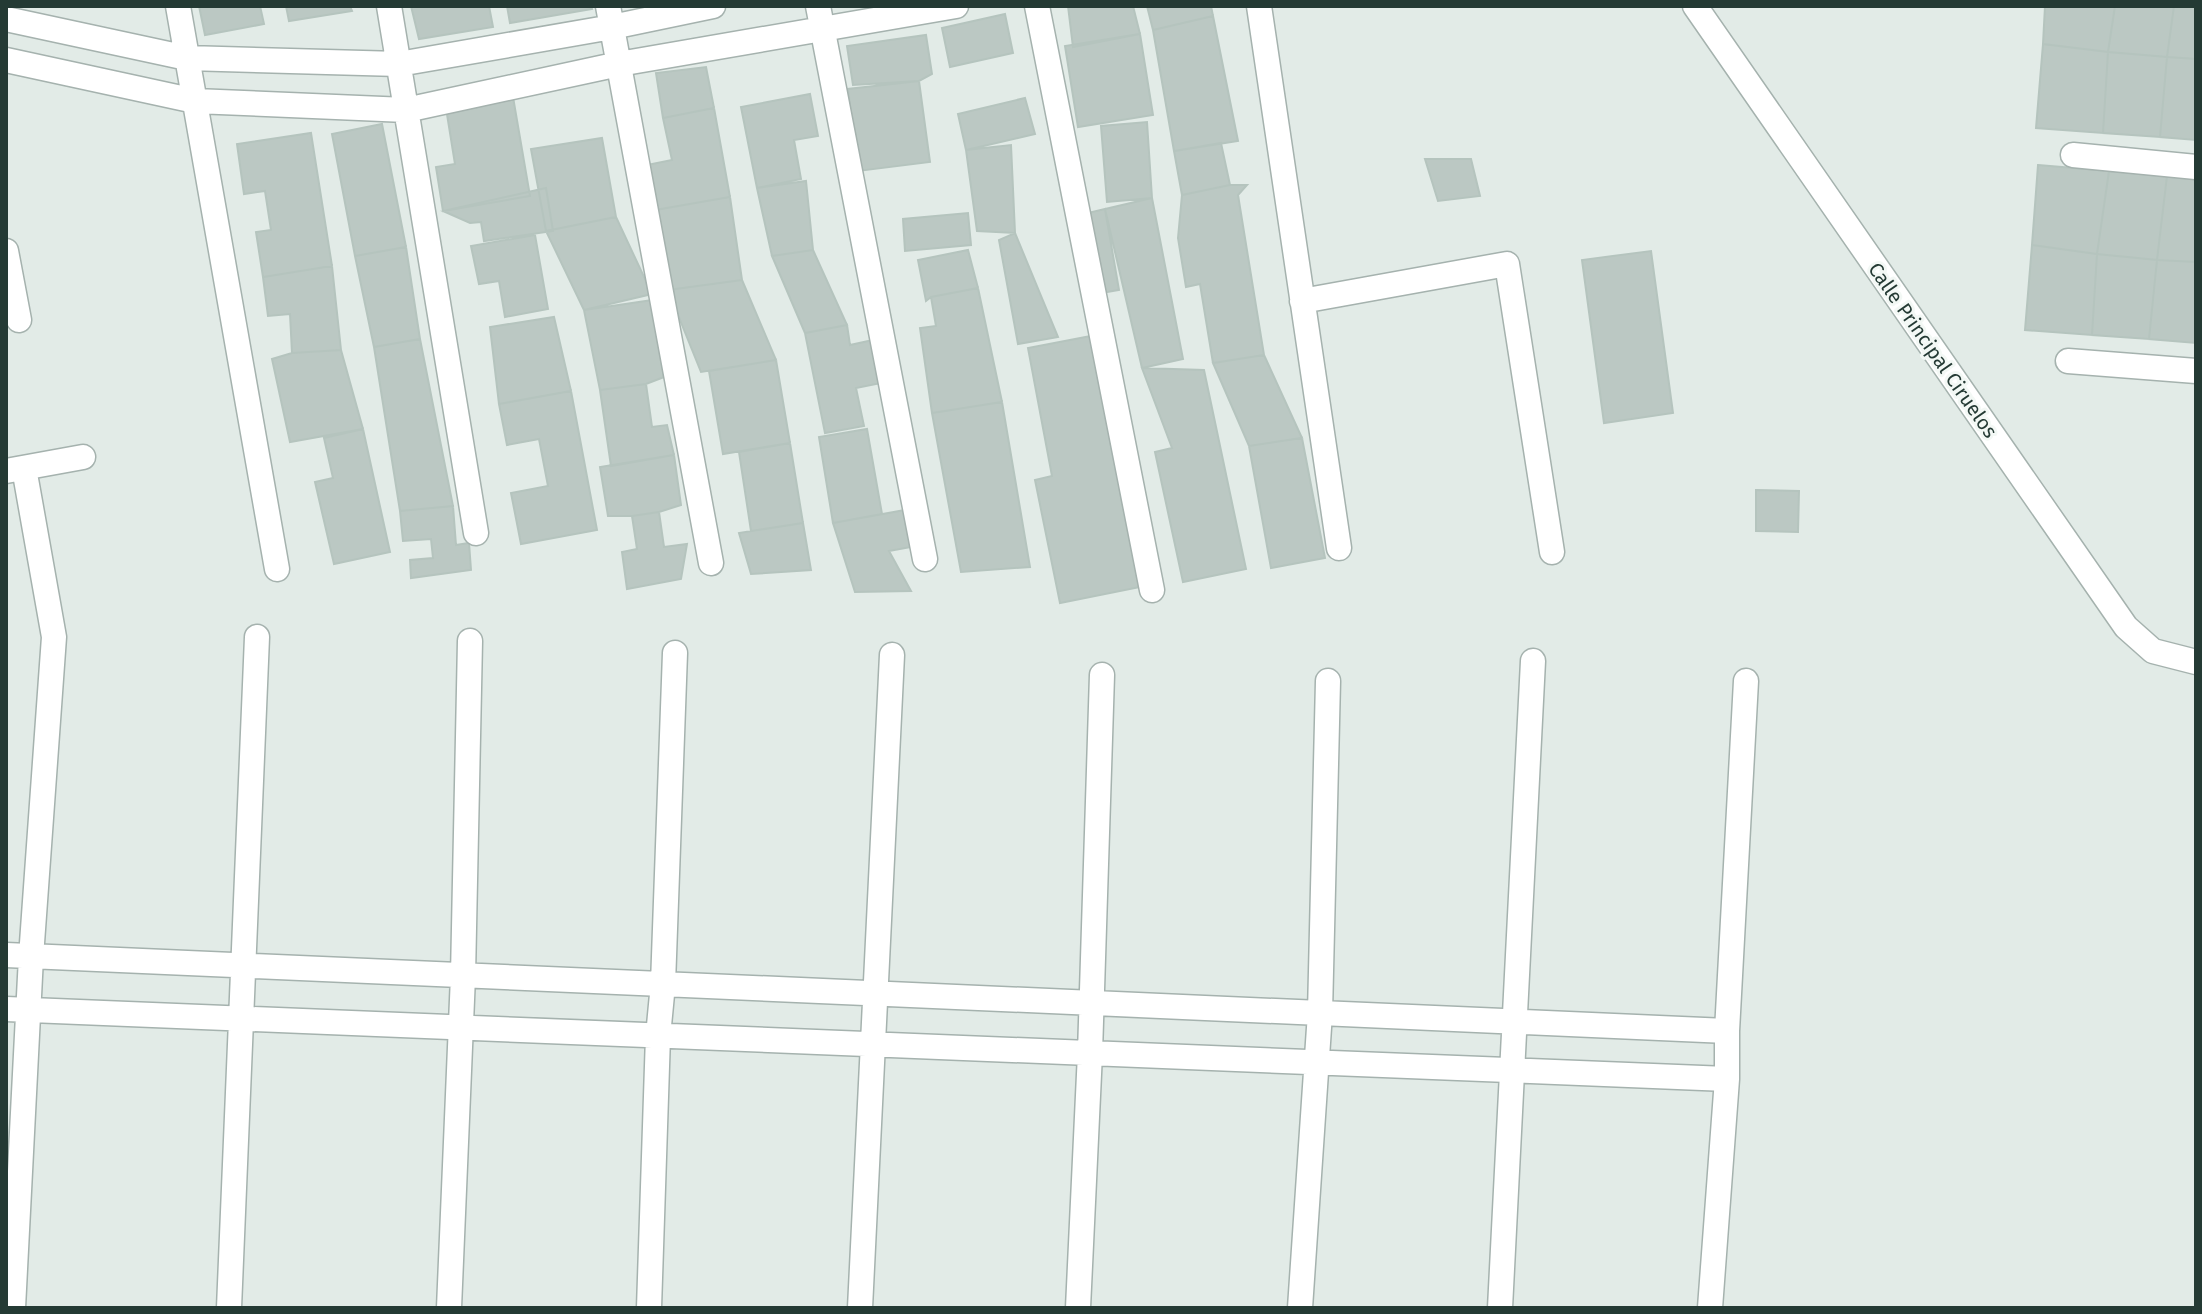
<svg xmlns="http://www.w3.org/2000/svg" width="2202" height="1314" font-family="'Fira Sans',sans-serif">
  <rect width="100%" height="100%" fill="#e2ebe7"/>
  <!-- building -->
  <path fill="#bbc8c3" stroke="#b5c4be" stroke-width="2" d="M199,6H260L264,24L205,35Z
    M286,6H350L352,11L289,21Z
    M411,6H489L493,27L419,39Z
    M507,6H591L592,9L510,23Z
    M1068,6H1133L1140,34L1073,47Z
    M1147,6H1211L1213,16L1153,30Z
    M2045,6H2115L2108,52L2043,44Z
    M2115,6H2174L2167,57L2108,52Z
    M2174,6H2196V59L2167,57Z
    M1005,14L1013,53L950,67L942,28Z
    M1213,16L1238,141L1174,151L1153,30Z
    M1140,34L1153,115L1078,127L1065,46Z
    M926,35L932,74L919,81L853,85L847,46Z
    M2043,44L2108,52L2103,133L2036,128Z
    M2108,52L2167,57L2160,137L2103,133Z
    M2167,57L2196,59V140L2160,137Z
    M706,67L714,108L663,118L656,73Z
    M919,81L930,162L858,171L848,89Z
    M810,94L818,136L794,140L801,179L757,188L741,107Z
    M513,97L530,196L443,211L436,167L455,164L446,108Z
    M1025,98L1035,134L966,150L958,114Z
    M714,108L730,197L655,210L647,165L672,160L663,118Z
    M1147,122L1152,198L1107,202L1101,126Z
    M382,124L406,247L355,256L332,134Z
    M311,133L332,266L263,277L256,232L271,230L265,191L244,194L237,144Z
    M602,138L616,217L546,231L531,149Z
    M1221,143L1230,185L1182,195L1174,151Z
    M1011,145L1015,233L977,231L966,150Z
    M1425,159H1471L1480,196L1438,201Z
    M2038,165L2109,171L2097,254L2032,245Z
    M2109,171L2167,176L2157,260L2097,254Z
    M2167,176L2196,178V262L2157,260Z
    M806,181L813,250L772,256L757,188Z
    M1230,185H1247L1238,195L1264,355L1213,363L1200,284L1186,287L1178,238L1182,195Z
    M546,188L553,231L484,241L481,222L470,223L443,211Z
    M730,197L742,280L668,290L655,210Z
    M1152,198L1183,359L1142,368L1105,209Z
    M1105,209L1119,290L1101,293L1088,213Z
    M968,213L971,245L905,251L903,219Z
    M616,217L652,294L584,310L546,231Z
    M1015,233L1058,337L1018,344L999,240Z
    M535,235L548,309L505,317L499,281L479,284L471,246Z
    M2032,245L2097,254L2092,335L2025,330Z
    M406,247L420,339L374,347L355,256Z
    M813,250L847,325L805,333L772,256Z
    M968,250L978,288L931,297L926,301L918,260Z
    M1651,251L1673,413L1604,423L1582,260Z
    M2097,254L2157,260L2149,339L2092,335Z
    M2157,260L2196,262V343L2149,339Z
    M332,266L341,350L292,353L290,314L268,316L263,277Z
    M742,280L776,360L701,372L668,290Z
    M978,288L1002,402L932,413L920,328L936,326L931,297Z
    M653,300L664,377L646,384L600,390L584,310Z
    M554,317L571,391L499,404L490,327Z
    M847,325L850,345L873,340L881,383L856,388L864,426L825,433L805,333Z
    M1091,336L1140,587L1060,603L1035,480L1052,476L1028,348Z
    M420,339L453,506L400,511L374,347Z
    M341,350L363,429L290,442L272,359L292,353Z
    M1264,355L1302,438L1249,446L1213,363Z
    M776,360L790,443L723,454L709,371Z
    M1142,368L1204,370L1246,569L1183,582L1155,452L1172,448Z
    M646,384L652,427L667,425L674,455L611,466L600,390Z
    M571,391L597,530L521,544L511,493L548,486L539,439L507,445L499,404Z
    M1002,402L1030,567L961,572L932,413Z
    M363,429L390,552L334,564L315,482L333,478L324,438Z
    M867,429L882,514L833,523L819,437Z
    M1302,438L1325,558L1271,568L1249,446Z
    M790,443L803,523L751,531L739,452Z
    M674,455L681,505L659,512L632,516H608L600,467Z
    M1756,490L1799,491L1798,532L1756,531Z
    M453,506L456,545L469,543L471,570L411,578L410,560L433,558L431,539L403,541L400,511Z
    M905,510L911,547L889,551L911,591L855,592L833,523Z
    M659,512L664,547L687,544L681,579L627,589L622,552L637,549L632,516Z
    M803,523L811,570L751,574L739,533Z"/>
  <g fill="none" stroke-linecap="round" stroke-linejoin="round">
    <defs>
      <path id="street" d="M178,6L277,569
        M389,6L476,533
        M608,6L711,563
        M818,6L925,559
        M1037,6L1152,590
        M1259,6L1339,548
        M1695,6L2126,627L2153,651L2196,662
        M6,19L187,58L399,64L612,27L713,6
        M6,60L195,101L406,110L619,64L956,6
        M2073,155L2196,167
        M6,251L19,320
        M1302,301L1507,264L1552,552
        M2068,361L2196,371
        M6,471L83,457
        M6,955L1727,1031
        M6,1009L1727,1079
        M13,1308L31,957L54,637L24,468
        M229,1308L257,637
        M449,1308L463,976L470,641
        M649,1308L658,1036L663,984L675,653
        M860,1308L892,655
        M1078,1308L1090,1053L1102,675
        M1300,1308L1320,1013L1328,681
        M1500,1308L1533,661
        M1710,1308L1727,1079V1031L1746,681"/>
    </defs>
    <!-- street casing -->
    <use href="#street" stroke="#a5b2ae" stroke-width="27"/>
    <!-- street -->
    <use href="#street" stroke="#fff" stroke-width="24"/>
  </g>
  <g text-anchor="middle" stroke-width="6" stroke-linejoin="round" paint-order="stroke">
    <!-- street labels -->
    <g font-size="20" fill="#243a34" stroke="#f3f8f5">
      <text transform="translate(1933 350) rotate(55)" y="7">Calle Principal Ciruelos</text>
    </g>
  </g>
  <!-- border -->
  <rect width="2202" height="1314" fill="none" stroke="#243a34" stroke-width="16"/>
</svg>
